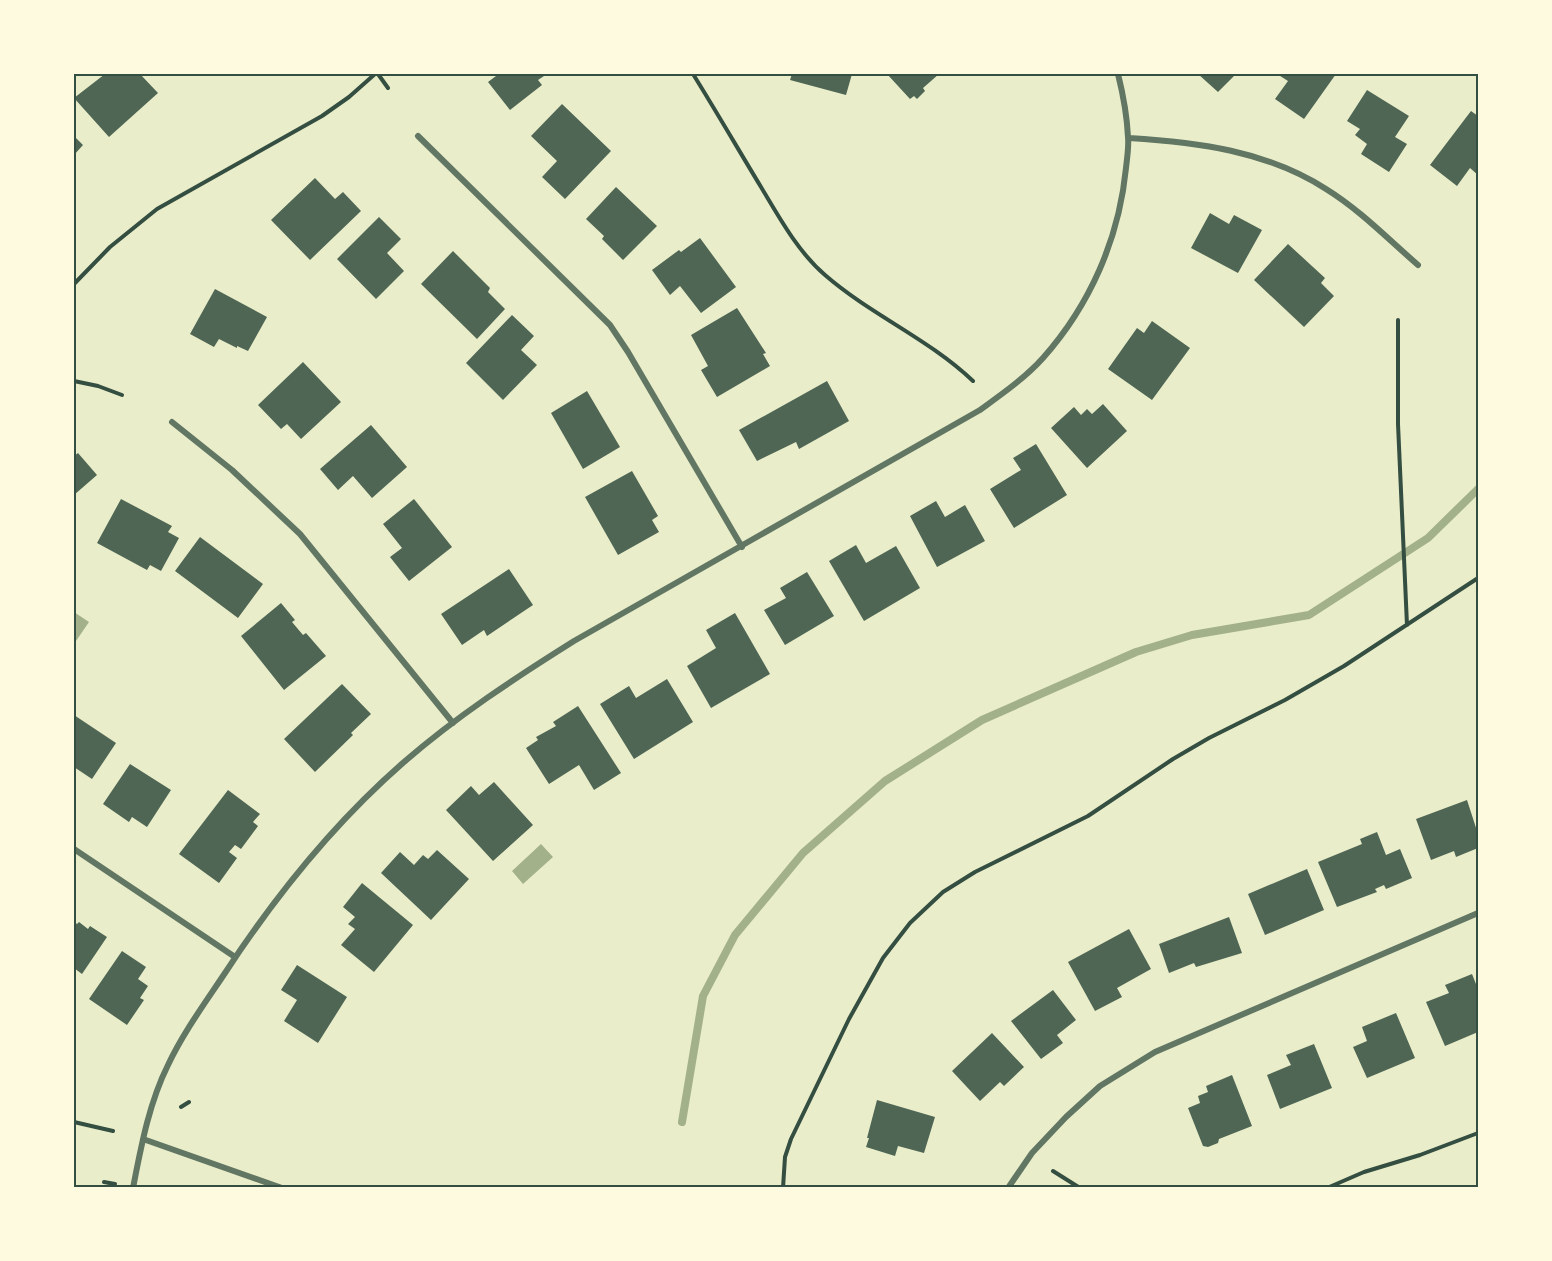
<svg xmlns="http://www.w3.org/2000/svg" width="1552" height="1261" font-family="'PT Sans Narrow',sans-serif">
  <rect width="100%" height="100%" fill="#e9edc9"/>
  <!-- water -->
  <path fill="#a3b18a" d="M74,612L89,622L76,641L74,640Z
    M541,844L553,857L523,884L512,871Z"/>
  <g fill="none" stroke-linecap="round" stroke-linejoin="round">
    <!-- stream -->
    <path stroke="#a3b18a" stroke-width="8" d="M682,1122L703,996L735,935L803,853L885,781L982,720L1136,652L1192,635L1309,615L1428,538L1478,489"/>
  </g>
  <!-- building -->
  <path fill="#4f6655" d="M105,74H140L158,93L109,137L74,98Z
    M494,74H547L538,80L542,85L510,110L488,82L496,76Z
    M792,74H852L846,95L790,80Z
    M887,74H939L923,88L925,91L917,99L914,96L910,99Z
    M1198,74H1236L1218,92Z
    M1277,74H1336L1304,119L1275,99L1288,81Z
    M1367,90L1409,116L1395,137L1407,144L1389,172L1361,154L1367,144L1355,135L1360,129L1347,121Z
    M562,104L611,151L565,199L542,177L557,161L531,136Z
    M1471,111L1478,116V175L1470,168L1457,186L1430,165Z
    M74,136L83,145L74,155Z
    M315,178L335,199L343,192L361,211L310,260L271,220Z
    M616,187L657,226L623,260L602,239L604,236L586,219Z
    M1210,213L1229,224L1234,215L1262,230L1238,273L1191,248Z
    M379,217L401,239L387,253L404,271L376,299L337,259Z
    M700,238L736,287L701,313L680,286L670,295L652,270L679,250L681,252Z
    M1288,244L1325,278L1321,283L1334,296L1304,327L1254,280Z
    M453,251L490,288L488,292L505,309L477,339L421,284Z
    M215,289L267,317L248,351L237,346V348L219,339L214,347L190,334Z
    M737,308L766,353L763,354L770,366L717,397L701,370L708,366L691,335Z
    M512,315L534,336L521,350L537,365L503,400L466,363Z
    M1152,321L1190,348L1152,400L1108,369L1137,328L1144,333Z
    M303,362L341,402L301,439L287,424L281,429L258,405Z
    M827,381L849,421L799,449L796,442L757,461L739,430Z
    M587,391L620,447L583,469L551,413Z
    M1103,404L1127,431L1087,468L1051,428L1074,407L1081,415L1087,409L1092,414Z
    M371,425L407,467L372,498L353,476L338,490L320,469Z
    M1036,444L1067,495L1014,528L990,489L1021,470L1013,458Z
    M78,453L97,475L74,495V456Z
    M632,471L658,516L652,520L659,532L618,555L585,497Z
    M121,499L172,526L168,532L179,538L161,571L150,565L147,570L97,543Z
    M414,499L452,547L409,581L390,557L402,548L383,524Z
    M936,501L945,517L965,505L985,541L937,567L910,516Z
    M200,537L263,584L238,618L175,571Z
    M856,545L866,563L896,546L920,588L864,621L829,561Z
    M509,569L533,605L487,636L484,630L462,645L441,614Z
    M807,572L834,616L785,645L764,610L786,598L780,588Z
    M281,603L295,620L292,622L303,635L306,633L326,656L284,690L241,636Z
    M735,613L770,674L711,708L687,666L716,648L706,630Z
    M667,679L693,722L634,759L600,704L629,686L636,698Z
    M342,684L371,714L351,733L353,735L315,772L284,739Z
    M578,706L621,773L594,790L579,765L549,784L526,748L538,740L536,737L556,726L553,722Z
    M74,715L116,743L92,779L74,767Z
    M130,764L171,790L147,827L132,817L129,822L103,804Z
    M494,782L533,825L493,861L446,810L471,786L479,795Z
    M228,790L260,814L253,822L258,826L241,849L235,845L229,852L237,858L219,883L179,854Z
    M1467,800L1478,834V848L1456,857L1454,851L1431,860L1416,819Z
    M1377,832L1386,855L1400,849L1412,878L1386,889L1384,885L1375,889L1377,892L1337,907L1318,862L1362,844L1360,839Z
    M437,850L469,879L431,920L381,873L400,852L414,865L423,855L428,859Z
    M1307,869L1324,910L1265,935L1248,894Z
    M362,883L413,925L374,972L341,945L355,929L348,924L355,917L343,907Z
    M1229,917L1242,953L1196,967L1194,963L1169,973L1159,944Z
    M74,922L77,924L79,922L88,929L90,926L107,937L82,974L74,968Z
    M1129,929L1151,969L1117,988L1122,997L1095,1011L1068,962Z
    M122,951L146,967L138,979L148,986L140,998L144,1000L127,1025L89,999Z
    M297,965L347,997L318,1043L284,1021L297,1000L281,990Z
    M1472,974L1478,989V1032L1445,1046L1426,1002L1449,993L1445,985Z
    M1053,990L1076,1020L1057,1035L1063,1043L1041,1059L1011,1021Z
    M1396,1013L1415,1058L1367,1078L1353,1047L1367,1041L1362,1027Z
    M992,1033L1024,1067L1004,1086L1000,1082L980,1101L952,1071Z
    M1314,1044L1332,1088L1280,1109L1267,1075L1291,1065L1286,1055Z
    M1232,1075L1252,1126L1219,1139L1218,1143L1208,1147L1203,1146L1188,1108L1200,1103L1198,1096L1208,1092L1206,1086Z
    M877,1100L935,1117L924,1153L898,1146L895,1156L866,1147L869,1138H867Z"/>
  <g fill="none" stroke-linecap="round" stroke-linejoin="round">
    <!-- path -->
    <path stroke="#344e41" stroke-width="4" d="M378,74L388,88
      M693,74C716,111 738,149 761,187C779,217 798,252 825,275C871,315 929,339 973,381
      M74,284L110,247L157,209L322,116L349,97L375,74
      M1398,320V424L1407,625
      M74,381L98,386L122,395
      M181,1107L189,1102
      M74,1122L113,1131
      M1053,1171L1080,1188
      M104,1182L115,1184
      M783,1188L785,1157L791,1139L849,1019L883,958L910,923L943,892L975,872L1088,816L1173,759L1209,738L1285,700L1344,666L1478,578
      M1327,1188L1364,1172L1420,1155L1478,1133"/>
    <!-- minor -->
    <path stroke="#617663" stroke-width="6" d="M418,136L610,325L628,352L742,547
      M1129,138C1197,142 1267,151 1326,189C1360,210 1388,239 1418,265
      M172,422L232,470L300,534L453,723
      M74,849L235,957
      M143,1139L282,1188
      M133,1188C141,1147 149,1103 168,1065C183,1033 205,1003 225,973C276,895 334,823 404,762C457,716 515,678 574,641L980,410C1002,394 1025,378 1043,358C1090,305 1119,239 1126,168C1127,158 1129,147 1128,137C1127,116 1123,94 1118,74
      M1008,1188L1032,1153L1066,1117L1100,1086L1155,1052L1478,913"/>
  </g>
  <!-- border -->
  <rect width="1552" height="1261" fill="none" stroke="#fefae0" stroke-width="150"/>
  <rect x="75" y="75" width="1402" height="1111" fill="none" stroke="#344e41" stroke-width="2"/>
</svg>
